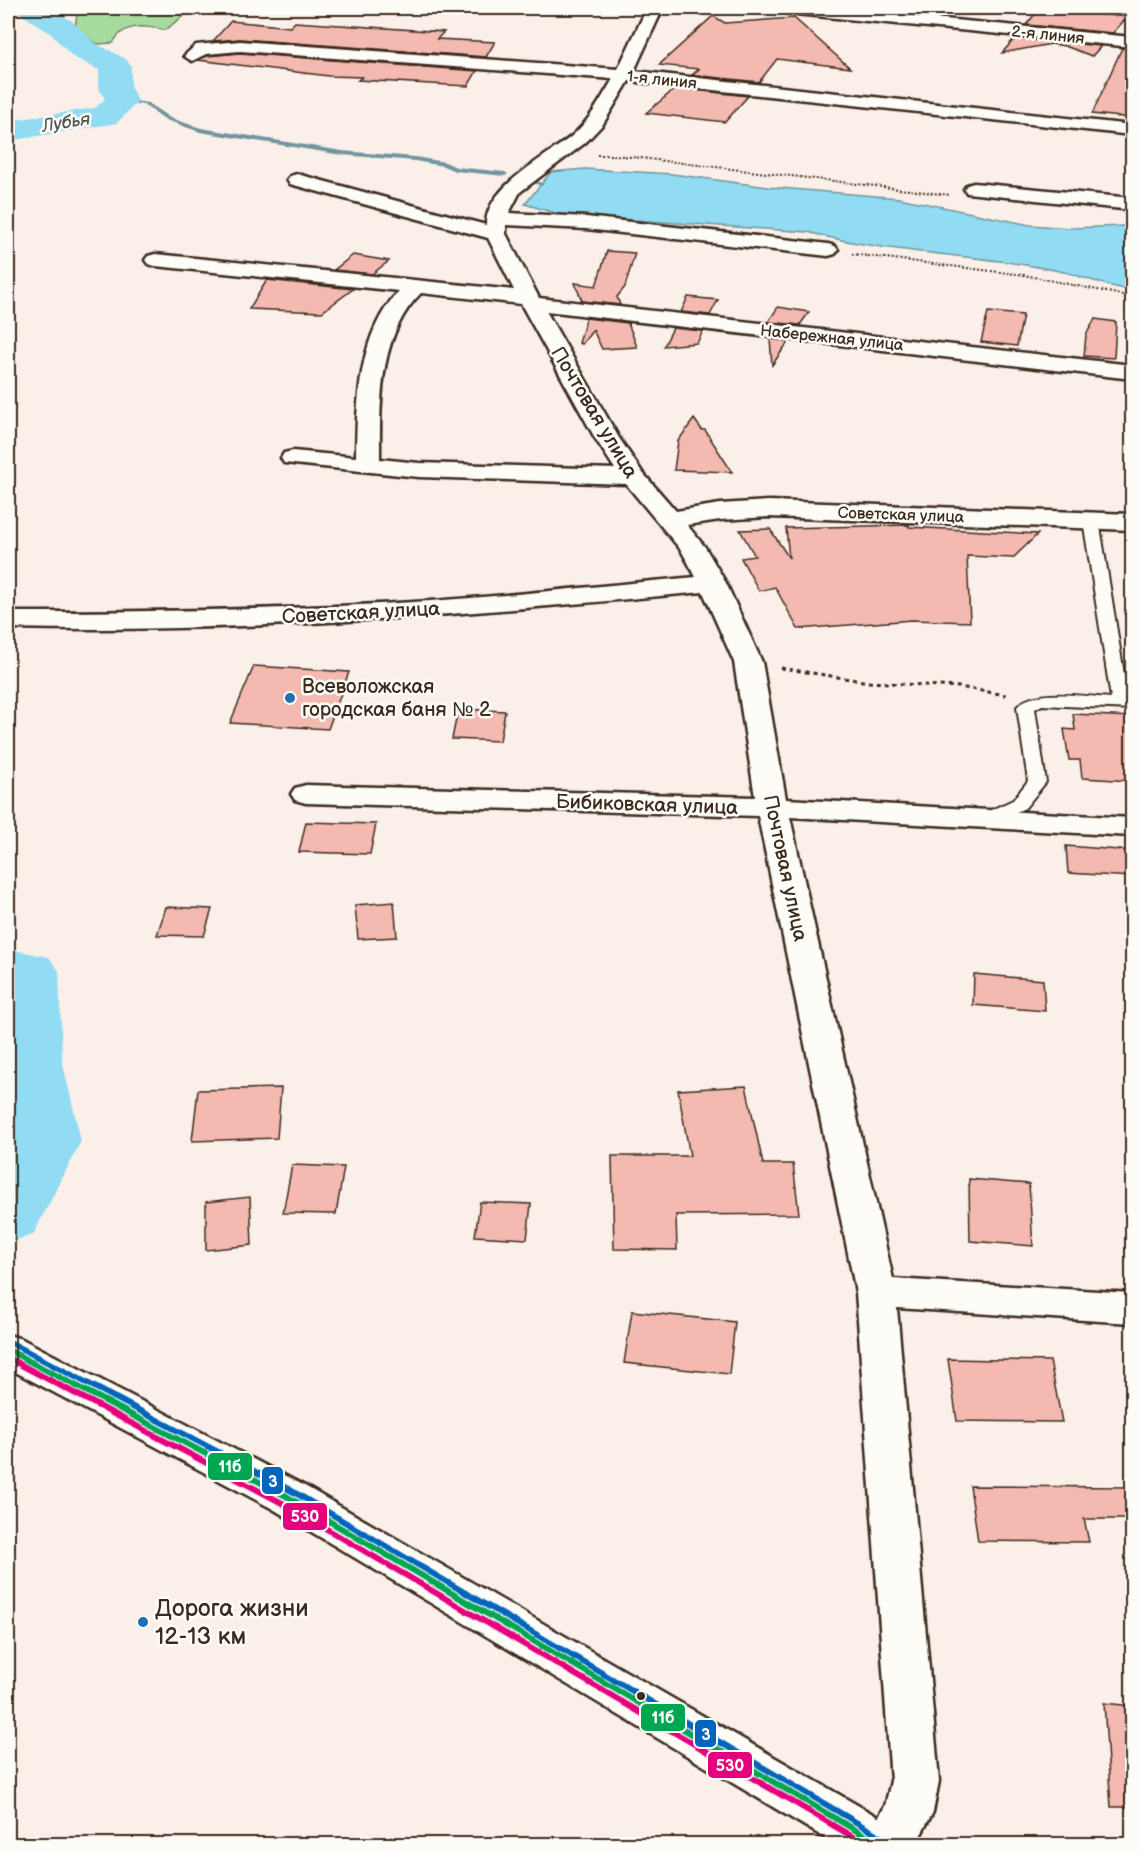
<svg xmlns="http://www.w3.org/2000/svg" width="1140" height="1852" font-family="'Balsamiq Sans',sans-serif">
  <rect width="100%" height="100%" fill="#fbefe9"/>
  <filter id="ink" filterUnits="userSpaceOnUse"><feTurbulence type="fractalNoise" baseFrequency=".0167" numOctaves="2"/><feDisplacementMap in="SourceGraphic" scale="12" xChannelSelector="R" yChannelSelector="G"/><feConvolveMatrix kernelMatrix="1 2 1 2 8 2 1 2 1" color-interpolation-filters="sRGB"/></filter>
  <g filter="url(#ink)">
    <!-- green -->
    <path fill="#a6db9e" stroke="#70825e" stroke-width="1.5" d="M67,8H194L165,30C146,26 124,22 113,43L97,44L75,28L77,14H62L60,10Z"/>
    <!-- water -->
    <path fill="#91dcf2" stroke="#6f959d" stroke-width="1.5" d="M585,169L672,174L768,187L899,198L1030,225L1070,228L1125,226L1132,230V290C1112,288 1095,281 1075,275C1059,270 1042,268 1026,265C953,253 880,252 808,232L562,215L525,204L551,172Z"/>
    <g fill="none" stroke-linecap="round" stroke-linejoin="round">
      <!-- stream -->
      <path fill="#6f959d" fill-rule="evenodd" d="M122,99L148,103L170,118L201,128L342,151L415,157L445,162L456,167L505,172L508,174L505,176L455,171L443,166L415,161L342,155L200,132L166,120L144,105L120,102V100Z
        M535,180L544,184L541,186L532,182Z"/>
      <!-- river -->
      <path fill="#91dcf2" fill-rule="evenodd" d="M17,8H51L72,21L95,43L126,59L131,66V88L138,101L117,123L8,141V121L95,108L105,99L99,88V70L73,57L50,33L21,14Z
        M8,949L49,957L59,971L62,1060L81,1141L33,1235L8,1242V1150L13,1141L8,1116Z"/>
    </g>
    <!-- building -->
    <path fill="#f4b9b0" stroke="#3b2a1e" stroke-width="1.5" d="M1040,8H1047L1127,17L1113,33L1026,25Z
      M713,16L725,23L794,18L850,68L777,59L759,82L692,75L699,69L659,65Z
      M231,21L290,27L295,22L444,32L437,39L495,42L486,57L240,39L213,41Z
      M1015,38L1101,46L1092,56L1065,46L1051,44L1002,53Z
      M1122,48L1132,49V118L1092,114Z
      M240,53L477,71L468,86L358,80L362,77L329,76L198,60L207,56Z
      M676,88L748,96L725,122L646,113Z
      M607,251L635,253L625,287L617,297L620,305L582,301L575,283L596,286Z
      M353,255L389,261L372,274L334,270Z
      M267,280L353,289L322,312L249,309Z
      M688,297L718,300L710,315L681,312Z
      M778,307L809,312L800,325L768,322Z
      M988,312L1023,315L1017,346L981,342Z
      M586,318L628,323L637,347L602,349L593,330L582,344L579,343Z
      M1095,319L1116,322L1114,358L1084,356L1086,335Z
      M673,328L703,331L697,343L664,346Z
      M770,339L789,341L772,365Z
      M694,419L702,430H705L732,472L674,470L678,441Z
      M909,525V527L1038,534L1013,558L967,556L970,622L912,620L798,629L775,587L759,591L741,558L755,556L740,530L770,529L789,558L786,528Z
      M254,666L349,672L328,729L230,723Z
      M458,709L505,711L500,741L452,739Z
      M1073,714L1132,717V781L1082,778L1080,760H1069L1064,729L1075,730Z
      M306,822L376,824L370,854L299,852Z
      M1066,846L1132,851V877L1068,873Z
      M394,902L397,937L358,939L355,905Z
      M166,907L212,909L204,936L157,935Z
      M974,974L1043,980L1045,1011L973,1005Z
      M746,1086L763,1164H793L799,1214L676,1215L677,1250L614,1249L612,1156H690L678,1090Z
      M281,1088L277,1138L192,1141L198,1090Z
      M292,1165L344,1167L336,1214L283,1213Z
      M969,1179L1029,1184L1033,1246L970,1241Z
      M250,1197L252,1245L206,1250V1202Z
      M480,1202L531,1204L527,1239L475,1236Z
      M632,1311L735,1322L729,1374L624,1363Z
      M948,1359L1050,1361L1062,1422L957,1421Z
      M970,1486L1132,1487V1519H1084L1089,1542L978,1541Z
      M1104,1703L1132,1706V1807H1111Z"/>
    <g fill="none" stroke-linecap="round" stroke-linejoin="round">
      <defs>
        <path id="lane" d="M1091,515L1099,520L1128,699H1132V709L1042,705L1035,709L1046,782L1025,808L992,823H980L977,819L980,815L1013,800L1028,781L1017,707C1033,687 1087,697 1111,698L1083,520Z"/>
        <path id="street" d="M647,8H663L634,71L1132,125V135L629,81L603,124L585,143L520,192L509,213L586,217L828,244L835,246L838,250L835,254L828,256L586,229L506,225V234L539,298L1132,365V379L546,311L619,438L642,472L676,511L720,504L769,501L1132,514V530L769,517L720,520L687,525L705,547L726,583L762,662L786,799L1132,818V836L790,817L893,1279L1132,1293V1323L897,1308L939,1781L933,1812L916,1844H864L885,1806L891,1781L856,1292L758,816L306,803L295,800L291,794L295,788L306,785L755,797L734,662L703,592C472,614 240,634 8,628V612C149,612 289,610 430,601C519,595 607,585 696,577L681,550L626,484L419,477L284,463L281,458L284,453L293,451L356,457C357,401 358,334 399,291L155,266L148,264L145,260L148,256L155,254L514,290L488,238L290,184L287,180L290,176L297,174L486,225C486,186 546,158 573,135C590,120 601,99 613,79L240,51L206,54L192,61L184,56L196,45L240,41L618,69ZM421,293L521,304L595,438L615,469L419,463L380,459C380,403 378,335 421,293Z
          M777,8H829L1132,37V47L785,13Z
          M974,183L1132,198V210L967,193L964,189L967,185Z"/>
        <path id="secondary" d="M8,1335L22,1339L303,1485L897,1828L904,1844H835L273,1509L8,1368Z"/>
      </defs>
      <!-- lane casing -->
      <use href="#lane" stroke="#3b2a1e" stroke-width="4"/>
      <!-- street casing -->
      <use href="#street" stroke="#3b2a1e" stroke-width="5"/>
      <!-- secondary casing -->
      <use href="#secondary" stroke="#3b2a1e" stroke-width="5"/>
      <!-- path-far1 -->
      <path stroke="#3b2a1e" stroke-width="2" stroke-dasharray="2 2" stroke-linecap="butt" d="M597,155H615L950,195
        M852,254L1024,275L1132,297"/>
      <!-- path -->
      <path stroke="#3b2a1e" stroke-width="3" stroke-dasharray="4 4" stroke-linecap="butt" d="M781,668L869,682L959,687L1006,695"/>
      <!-- lane -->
      <use href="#lane" fill="#fdfcf7" fill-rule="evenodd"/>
      <!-- street -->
      <use href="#street" fill="#fdfcf7" fill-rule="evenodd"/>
      <!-- secondary -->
      <use href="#secondary" fill="#fdfcf7" fill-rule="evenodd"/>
      <defs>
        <path id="bus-1" d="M8,1350L288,1497L879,1844"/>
        <path id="bus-2" d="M8,1358L284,1504L865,1844"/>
        <path id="bus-3" d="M11,1343L292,1491L883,1838"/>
      </defs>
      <!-- bus-1 casing -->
      <use href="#bus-1" stroke="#fdfcf7" stroke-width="10"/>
      <!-- bus-2 casing -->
      <use href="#bus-2" stroke="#fdfcf7" stroke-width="10"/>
      <!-- bus-3 casing -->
      <use href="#bus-3" stroke="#fdfcf7" stroke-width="10"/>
      <!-- bus-1 -->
      <use href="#bus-1" stroke="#00a651" stroke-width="6"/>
      <!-- bus-2 -->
      <use href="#bus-2" stroke="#e5007d" stroke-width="6"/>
      <!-- bus-3 -->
      <use href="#bus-3" stroke="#0065bd" stroke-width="6"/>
    </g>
  </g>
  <!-- markers -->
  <g fill="#1f6fb2" stroke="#fdfcf7" stroke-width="2">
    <circle cx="290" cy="698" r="6"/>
    <circle cx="143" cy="1622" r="6"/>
  </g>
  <circle fill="#3b2a1e" stroke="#fdfcf7" stroke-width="2" cx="641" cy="1696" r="5"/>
  <g text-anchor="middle" stroke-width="5" stroke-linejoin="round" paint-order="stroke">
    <!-- far-street labels -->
    <g font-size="16" fill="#3b2a1e" stroke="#fdfcf7">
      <text transform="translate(1048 34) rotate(6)" y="6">2-я линия</text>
      <text transform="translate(662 79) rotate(6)" y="6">1-я линия</text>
      <text transform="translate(832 337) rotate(6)" y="6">Набережная улица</text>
      <text transform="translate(901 514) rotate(2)" y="6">Советская улица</text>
    </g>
    <!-- far-water labels -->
    <g font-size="18" font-style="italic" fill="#505653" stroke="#fdfcf7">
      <text transform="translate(66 122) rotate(-9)" y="6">Лубья</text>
    </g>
    <!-- street labels -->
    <g font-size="20" fill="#3b2a1e" stroke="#fdfcf7">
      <text transform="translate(595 412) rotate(59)" y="7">Почтовая улица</text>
      <text transform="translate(361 612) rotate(-3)" y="7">Советская улица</text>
      <text transform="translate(647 804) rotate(2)" y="7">Бибиковская улица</text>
      <text transform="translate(786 868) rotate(78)" y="7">Почтовая улица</text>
    </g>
    <!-- poi labels -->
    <g font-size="20" fill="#3b2a1e" stroke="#fdfcf7" text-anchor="start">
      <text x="302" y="693">Всеволожская<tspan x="302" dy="23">городская баня № 2</tspan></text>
    </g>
    <!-- near-poi labels -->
    <g font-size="24" fill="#3b2a1e" stroke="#fdfcf7" text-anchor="start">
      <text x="155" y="1616">Дорога жизни<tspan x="155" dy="28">12-13 км</tspan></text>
    </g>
  </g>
  <g stroke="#fdfcf7" stroke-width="2">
    <rect x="207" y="1452" width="46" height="29" rx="6" fill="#00a651"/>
    <rect x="261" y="1466" width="23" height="29" rx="6" fill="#0065bd"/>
    <rect x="282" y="1502" width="46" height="29" rx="6" fill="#e5007d"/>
    <rect x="640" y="1703" width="46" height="29" rx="6" fill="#00a651"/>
    <rect x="694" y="1719" width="23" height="29" rx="6" fill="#0065bd"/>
    <rect x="707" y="1751" width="46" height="28" rx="6" fill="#e5007d"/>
  </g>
  <g font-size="16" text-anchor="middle" font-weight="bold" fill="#fff">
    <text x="230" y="1472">11б</text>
    <text x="273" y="1487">3</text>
    <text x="305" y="1522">530</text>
    <text x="663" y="1723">11б</text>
    <text x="706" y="1740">3</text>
    <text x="730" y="1771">530</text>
  </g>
  <!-- margin -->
  <rect width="1140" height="1852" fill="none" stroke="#fdfcf7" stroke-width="30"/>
  <rect x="15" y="15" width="1110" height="1822" fill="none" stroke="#3b2a1e" stroke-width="2" filter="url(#ink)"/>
</svg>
